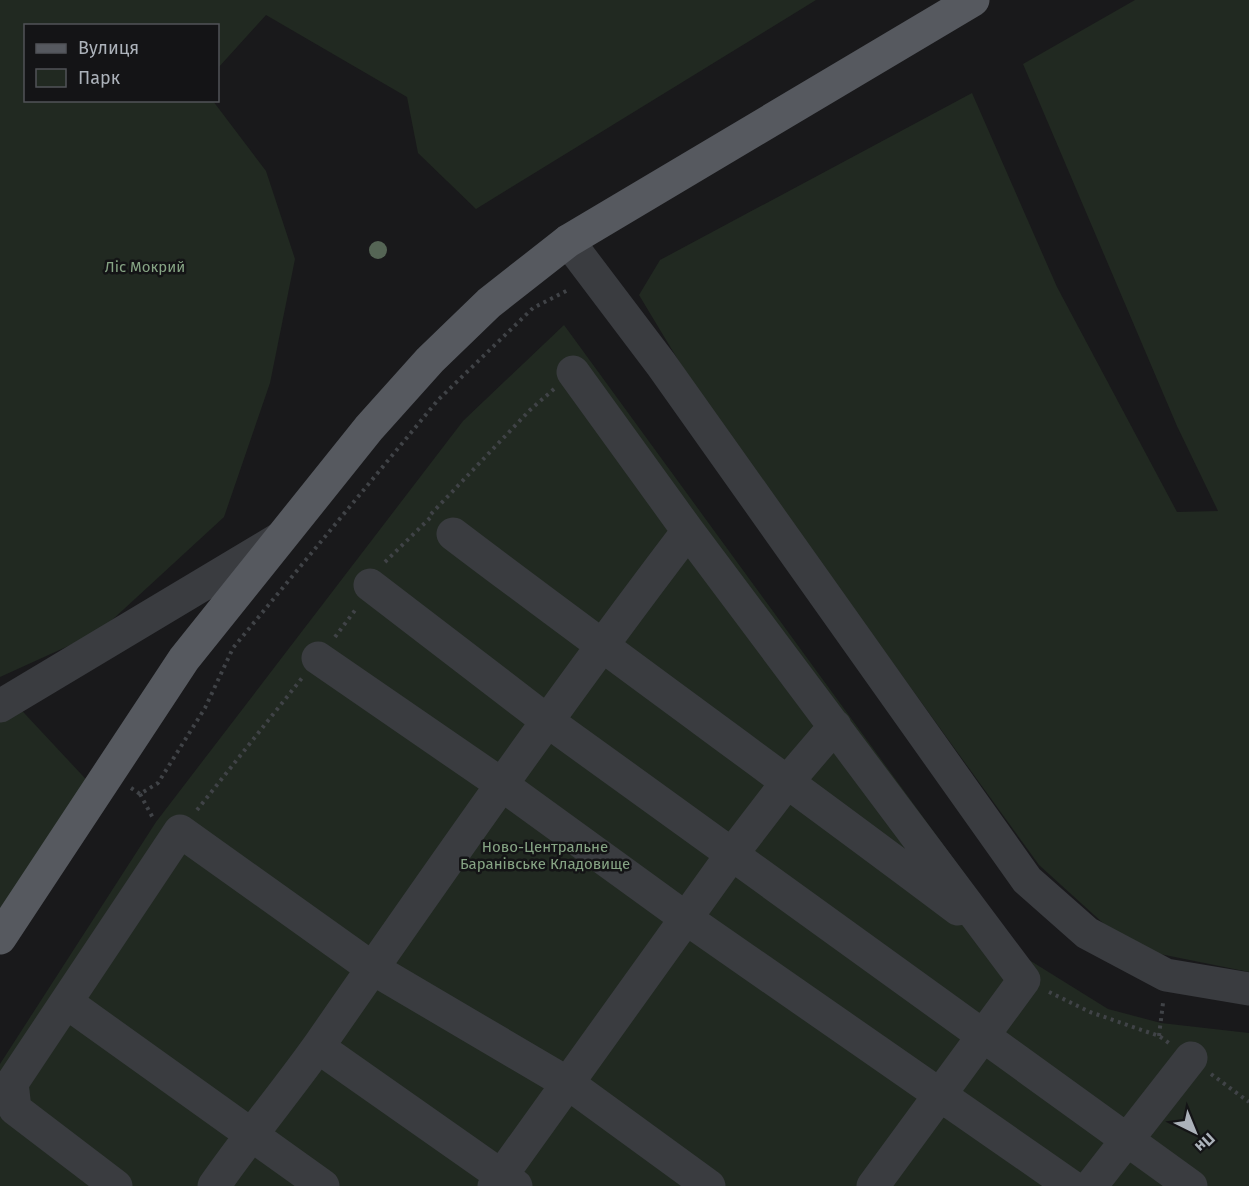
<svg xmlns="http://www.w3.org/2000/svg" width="1249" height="1186" font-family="'Fira Sans',sans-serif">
  <rect width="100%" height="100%" fill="#19191b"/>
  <!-- green -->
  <path fill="#212921" d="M0,0H816L476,209L418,153L407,97L266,15L218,68V26H26V100L213,101L266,171L295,259L270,383L224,517L99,632L0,677Z
    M1135,0H1249V972L1155,953L1104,924L1039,865L701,398L639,295L660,260L972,93L1057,287L1177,512L1218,511L1177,426L1023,64Z
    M564,325L1026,958L1108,1009L1161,1023L1249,1033V1186H0V1064L156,822L463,421Z
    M12,700L96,790L0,938V706Z"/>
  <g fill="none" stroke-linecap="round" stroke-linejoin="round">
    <!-- path -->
    <path stroke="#404347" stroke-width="4" stroke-dasharray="3 4.5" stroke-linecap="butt" d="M431,514L530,410L554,389
      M385,562L430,518
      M335,637L356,609
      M131,788L140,794L158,783L205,708L233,648L438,400L533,308L570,289
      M140,794L154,820
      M197,810L302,678
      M1049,992L1090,1012L1159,1036L1169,1043
      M1159,1036L1163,1003
      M1211,1074L1249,1102"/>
    <!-- minor -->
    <path stroke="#3a3c40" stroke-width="33" d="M568,241L661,364L1027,880L1087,933L1166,975L1249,989
      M573,372L688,531
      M453,534C620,661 791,783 958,909
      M370,585L546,720L1191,1186
      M318,658L501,784L687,919L1071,1186
      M0,706L279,539
      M66,1002L323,1186
      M318,1047L516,1186
      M116,1186L15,1109L12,1083L180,831L372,968L569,1084L709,1186
      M214,1186C248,1137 286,1092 320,1044C440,871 560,699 688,531L1024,980L873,1186
      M494,1186L732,854L788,781L835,726
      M1091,1186L1191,1058"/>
    <!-- major -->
    <path stroke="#56595f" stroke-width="33" d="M0,938L184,659L369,428L430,360L489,303L568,241L973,0"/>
  </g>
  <!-- trees -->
  <circle fill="#556555" cx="378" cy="250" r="9"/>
  <g text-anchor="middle" stroke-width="5" stroke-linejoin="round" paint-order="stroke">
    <!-- park labels -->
    <g font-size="15" fill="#86a484" stroke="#141416">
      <text x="145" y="272">Ліс Мокрий</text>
      <text x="545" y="852">Ново-Центральне<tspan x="545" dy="17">Баранівське Кладовище</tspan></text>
    </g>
  </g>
  <!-- legend -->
  <rect x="24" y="24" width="195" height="78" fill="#141416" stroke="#515358" stroke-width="1.5"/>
  <rect x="36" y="44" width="30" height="9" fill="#56595f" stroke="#515358" stroke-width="1.5"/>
  <text x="78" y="54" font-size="18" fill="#acb2ba">Вулиця</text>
  <rect x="36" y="69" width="30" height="18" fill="#212921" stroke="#515358" stroke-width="1.5"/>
  <text x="78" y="84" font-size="18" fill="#acb2ba">Парк</text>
  <!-- north arrow -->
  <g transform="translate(1195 1132) rotate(137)" stroke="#141416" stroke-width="4.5" paint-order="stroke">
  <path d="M0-4.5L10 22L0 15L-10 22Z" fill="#acb2ba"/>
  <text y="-9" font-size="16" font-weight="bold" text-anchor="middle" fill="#acb2ba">Пн</text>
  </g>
</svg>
